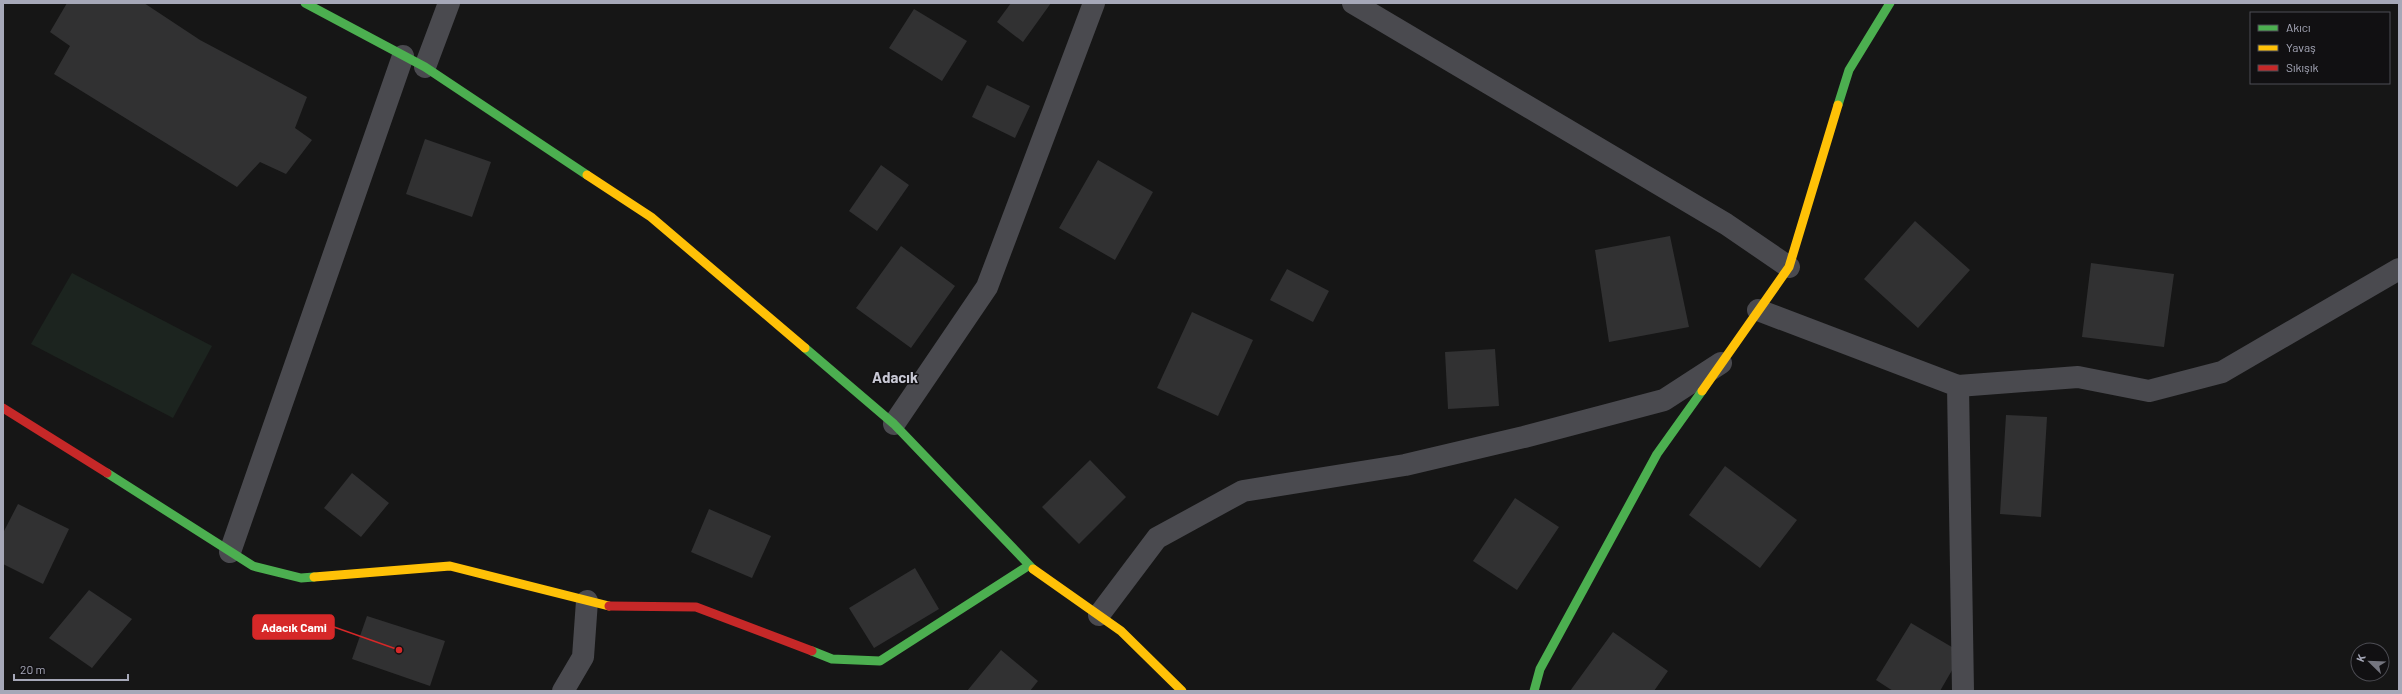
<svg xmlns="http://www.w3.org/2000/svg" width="2402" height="694" font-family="Barlow,sans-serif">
  <rect width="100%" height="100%" fill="#161616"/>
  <!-- green -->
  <path fill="#1c241f" d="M72,273L212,346L173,418L31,344Z"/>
  <!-- building -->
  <path fill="#313132" d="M67,3H144L200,40L307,97L295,128L312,140L286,174L260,162L237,187L54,74L70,46L50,32Z
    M1011,3H1051L1023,42L997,22Z
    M914,9L967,41L942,81L889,48Z
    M987,85L1030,106L1015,138L972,117Z
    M425,139L491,162L472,217L406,194Z
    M1098,160L1153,192L1115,260L1059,228Z
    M881,165L909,185L877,231L849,211Z
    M1915,221L1970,270L1918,328L1864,279Z
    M1670,236L1689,327L1609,342L1595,250Z
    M901,246L955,286L911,348L856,308Z
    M2091,263L2174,274L2164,347L2082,337Z
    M1287,269L1329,291L1313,322L1270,300Z
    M1192,312L1253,340L1218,416L1157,388Z
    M1495,349L1499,406L1448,409L1445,352Z
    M2006,415L2047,417L2041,517L2000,514Z
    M1090,460L1126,497L1079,544L1042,507Z
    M1725,466L1797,520L1760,568L1689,515Z
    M352,473L389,503L361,537L324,508Z
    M1515,498L1559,527L1517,590L1473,561Z
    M18,504L69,529L43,584L3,564V533Z
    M709,509L771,536L752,578L691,552Z
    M915,568L939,609L874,648L849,608Z
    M89,590L132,619L92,668L49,638Z
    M367,616L445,641L430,686L352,659Z
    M1911,623L1962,653L1940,691H1893L1876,680Z
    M1613,632L1668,671L1654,691H1570Z
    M1001,650L1038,681L1030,691H967Z"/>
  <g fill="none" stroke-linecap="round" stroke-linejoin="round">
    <!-- street -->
    <path stroke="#4a4a4f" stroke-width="22" d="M1353,3L1726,224L1789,267
      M425,67L449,3
      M1758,310L1958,386L1963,691
      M1958,386L2078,377L2149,391L2222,372L2399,269
      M894,424L987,287L1094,3
      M230,552L403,56
      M1099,615L1157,538L1243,491L1405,465L1524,437L1664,400L1721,363
      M563,691L583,657L587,601"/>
    <!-- fast -->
    <path stroke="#4caf50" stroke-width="9" d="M305,3L425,67L587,175
      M1838,105L1849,70L1890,3
      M805,348L894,424L1033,569
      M107,473L253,566L301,578L314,577
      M812,651L832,659L880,661L1028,566
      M1534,691L1540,669L1657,454L1702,391"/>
    <!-- slow -->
    <path stroke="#ffc107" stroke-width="9" d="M587,175L651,217L805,348
      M1702,391L1789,267L1838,105
      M1033,569L1121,631L1182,691
      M314,577L450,566L609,606"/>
    <!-- jam -->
    <path stroke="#c62828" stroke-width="9" d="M3,408L107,473
      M609,606L696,607L812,651"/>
  </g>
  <g text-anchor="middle" stroke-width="3" stroke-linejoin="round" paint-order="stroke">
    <!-- district labels -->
    <g font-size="15" font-weight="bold" fill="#c8c8d4" stroke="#111012">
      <text x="895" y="383">Adacık</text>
    </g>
  </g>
  <!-- callouts -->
  <path fill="none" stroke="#d62828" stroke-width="1.5" d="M399 650L334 627"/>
  <circle fill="#d62828" stroke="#111012" stroke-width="1.5" cx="399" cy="650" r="4"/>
  <rect fill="#d62828" stroke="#d62828" stroke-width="1.5" x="253" y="615" width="81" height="24" rx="4"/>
  <g font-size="12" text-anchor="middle" font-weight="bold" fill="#fff">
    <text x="294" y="632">Adacık Cami</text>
  </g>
  <!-- border -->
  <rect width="2402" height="694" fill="none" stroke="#a6a8b8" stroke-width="8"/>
  <!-- legend -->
  <rect x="2250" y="12" width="140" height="72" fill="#111012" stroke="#4d4d54"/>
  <rect x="2258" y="25" width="20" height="6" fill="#4caf50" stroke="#4d4d54"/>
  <text x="2286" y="32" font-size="12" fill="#a6a8b8">Akıcı</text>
  <rect x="2258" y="45" width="20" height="6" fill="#ffc107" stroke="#4d4d54"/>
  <text x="2286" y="52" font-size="12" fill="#a6a8b8">Yavaş</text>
  <rect x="2258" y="65" width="20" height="6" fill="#c62828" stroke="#4d4d54"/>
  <text x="2286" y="72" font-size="12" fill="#a6a8b8">Sıkışık</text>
  <!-- north arrow -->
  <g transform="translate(2370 662) rotate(293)"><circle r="19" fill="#111012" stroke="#4d4d54"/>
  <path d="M0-3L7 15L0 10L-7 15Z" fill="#74757f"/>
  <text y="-6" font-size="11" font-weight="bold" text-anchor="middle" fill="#a6a8b8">K</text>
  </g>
  <!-- scale -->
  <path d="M14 674v6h114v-6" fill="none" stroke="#a6a8b8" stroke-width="2"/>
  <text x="20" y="674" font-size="12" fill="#a6a8b8" stroke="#111012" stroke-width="3" paint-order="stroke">20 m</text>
</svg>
